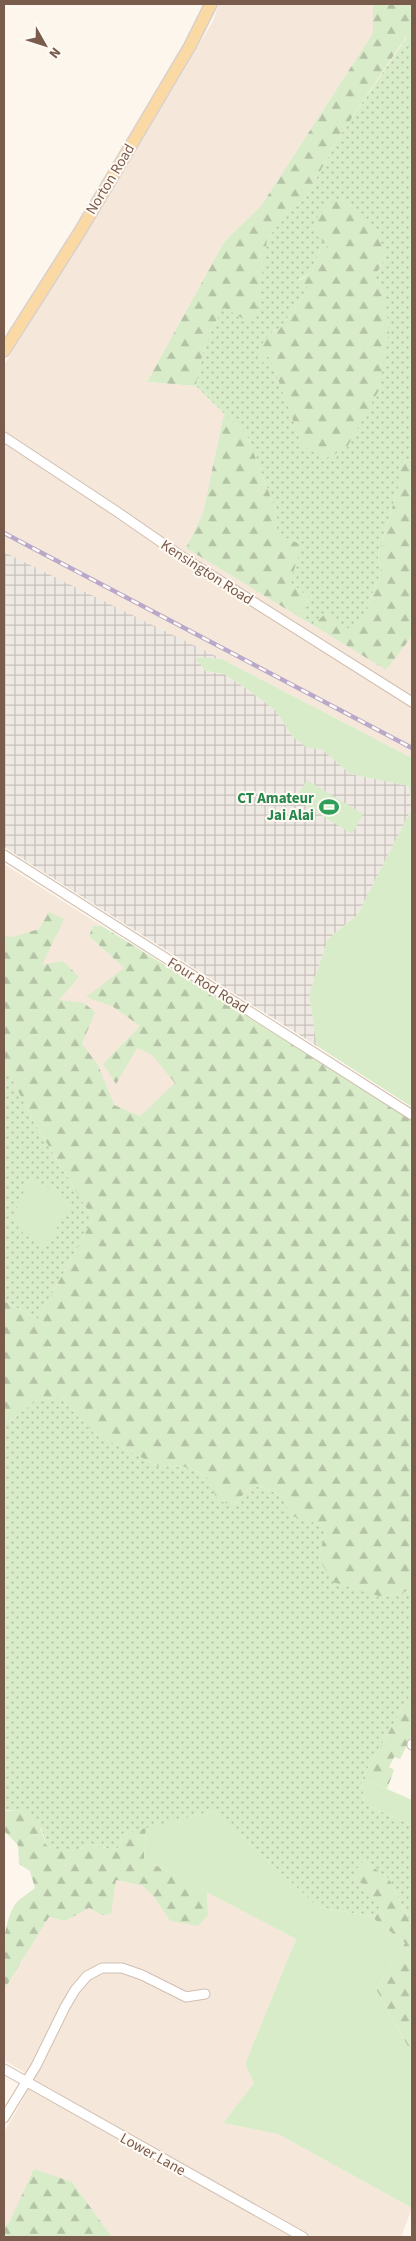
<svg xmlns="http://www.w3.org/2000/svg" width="416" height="2241" font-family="'Source Sans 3',sans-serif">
  <defs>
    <pattern id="industrial-grid" width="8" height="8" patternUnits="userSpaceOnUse" patternTransform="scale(1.25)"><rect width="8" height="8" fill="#efe9e4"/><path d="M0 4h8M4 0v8" fill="none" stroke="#c7c0bb"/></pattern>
    <pattern id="grass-dots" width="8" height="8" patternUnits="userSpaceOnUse" patternTransform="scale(1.25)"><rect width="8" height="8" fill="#d8ecc9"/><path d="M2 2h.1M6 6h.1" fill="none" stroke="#b4c2a5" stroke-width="1.8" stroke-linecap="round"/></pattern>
    <pattern id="forest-firs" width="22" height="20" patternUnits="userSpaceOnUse" patternTransform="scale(1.25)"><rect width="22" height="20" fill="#d8ecc9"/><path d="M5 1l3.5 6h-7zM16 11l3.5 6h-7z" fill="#b4c2a5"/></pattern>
  </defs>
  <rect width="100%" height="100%" fill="#fdf6ec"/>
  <!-- residential -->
  <path fill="#f5e8da" d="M219,4H373V33L261,206L224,242L147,382L196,386L224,413L203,513L186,548L386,669L412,636V758L222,659L4,552V365L180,77L213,21Z
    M4,864L102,926H93L89,936L124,968L176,1083L140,1116L114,1105L4,962Z
    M115,1880L143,1886L154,1897L170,1921L208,1915L207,1892L296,1939L245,2064L254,2083L223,2123L278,2134L412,2208L401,2237H112L72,2182L4,2226V2132L26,2094L24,2072L4,2060V1990L49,1917L65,1921L89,1908L102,1915Z"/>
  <!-- industrial -->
  <path fill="url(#industrial-grid)" d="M4,552L222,659L195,657L206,671L224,674L247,689L276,711L292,736L307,747L322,749L350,774L409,786L412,808L358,914L328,939L309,994L317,1046L4,847Z"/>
  <!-- grass -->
  <path fill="url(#grass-dots)" fill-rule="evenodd" d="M407,37L412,53V459L402,462L400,482L378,555L381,572L365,612L351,631L325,614L313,625L301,618L309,598L290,582L277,534V513L247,436L196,386C200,358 208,331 224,307L251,322L267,240L288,210L305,199L339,137ZM330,247L386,258L374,277L283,392L269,355L258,367L273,331L280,328L308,290L307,284L299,280L312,272L320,250Z
    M4,1063L31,1117L93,1219L38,1319L4,1301Z
    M60,1398L94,1433L158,1466L187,1467L207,1477L234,1505L248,1489L261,1486L284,1497L290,1515L326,1526L319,1559L382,1597L409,1591L412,1593V1692L362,1778L364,1804L412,1825V1926L389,1879L364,1860L357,1869L361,1883L381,1906L374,1919L370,1916L318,1907L213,1811L122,1835L121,1846L114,1850L91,1844L79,1849H52L46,1845L42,1830L22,1811L4,1810V1425L39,1399Z"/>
  <!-- forest -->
  <path fill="url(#forest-firs)" d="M373,4H412V53L406,37L339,137L305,199L288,210L267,240L257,312L251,323L224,308C208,331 200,358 196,386L147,382L224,242L261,206L373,33Z
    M343,198C366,214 379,230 386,258L374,277L384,288L389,331L379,390L346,449L324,459L302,445L269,355L258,367L255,360C260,346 266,334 280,328L308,290L307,285H303L299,281L312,272L320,250L329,247L317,236L315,220L330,203Z
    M224,413L247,436L277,513V534L302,545L290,582L309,598L301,618L186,548L203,513Z
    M412,459V636L386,670L313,625L325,614L351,630L365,612L381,572L378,555L400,482L397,471L402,462Z
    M49,912L64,919L42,965L63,961L79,977L59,1000L84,1003L95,1012L82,1044L98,1065L114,1105L140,1116L175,1083L152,1055L137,1048L116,1084L103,1064L140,1026L112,1006L86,997L124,968L89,936L93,926H102L412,1119V1593L408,1591L382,1597L333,1582L319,1559L326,1526L289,1515L284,1497L261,1486L248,1489L234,1505L218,1501L207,1477L187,1467L158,1466L94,1433L60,1398L39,1399L4,1425V1301L38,1319L93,1219L31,1117L4,1063V936L12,937L39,929Z
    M412,1692V1735L400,1759L394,1757L389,1767L394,1770L387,1789L362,1778Z
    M4,1810C10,1812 15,1810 20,1811C37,1813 42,1832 46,1845L52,1849H79L91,1844L114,1850L121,1846L122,1835L146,1828L144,1859L207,1892L208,1915L198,1926L170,1921L154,1897L143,1886L116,1880L111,1914L102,1915L89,1908L65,1921L49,1917L4,1990C4,1963 0,1931 14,1906C18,1899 28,1894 35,1888L30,1871L19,1864L18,1845L4,1831Z
    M364,1860L389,1879L412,1926V2054L376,1989L405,1943L374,1919L380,1906L361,1883L354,1880L357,1869Z
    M34,2169L72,2182L112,2237H4V2226L9,2223Z"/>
  <!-- park -->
  <path fill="#d8ecc9" d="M194,657L222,659L412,758V1107L317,1046L309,994L328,939L358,914L412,808L409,786L350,774L322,749L307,748L292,736L276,711L247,689L224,674L206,671Z
    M307,780L363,814L352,834L295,799Z
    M32,1177L71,1202L72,1205L45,1246C38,1242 27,1238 21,1231C7,1217 24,1191 32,1177Z
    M362,1778L412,1800V1825L364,1804Z
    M213,1811L318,1907L370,1916L405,1943L376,1989L412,2054V2208L278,2134L223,2123L254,2083L245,2064L296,1939L144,1859L146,1828Z"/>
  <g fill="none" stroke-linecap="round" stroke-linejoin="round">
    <defs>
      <path id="minor" d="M4,437L116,511L184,558L412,702
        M4,855L412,1115
        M412,1744V1745
        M4,2069L303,2237
        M4,2118L36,2066L65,2007L75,1990L87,1976L102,1968H122L142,1975L186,1997L205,1994"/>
      <path id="major" d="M4,351L79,233L190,46L211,4"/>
    </defs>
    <!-- minor casing -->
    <use href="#minor" stroke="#d1beb0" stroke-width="11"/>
    <!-- major casing -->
    <use href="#major" stroke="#dad1cd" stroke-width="14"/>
    <!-- minor -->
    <use href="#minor" stroke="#fff" stroke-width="9"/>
    <!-- major -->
    <use href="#major" stroke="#fbd9a5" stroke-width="11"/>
    <defs>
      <path id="rail" d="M4,533L412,748"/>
    </defs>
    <!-- rail casing -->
    <use href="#rail" stroke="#b9a8c9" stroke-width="4.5"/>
    <!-- rail -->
    <use href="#rail" stroke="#fffaf3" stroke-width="2.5" stroke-dasharray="8" stroke-linecap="butt"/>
  </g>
  <!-- icons -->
  <defs>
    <symbol id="stadium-bare" viewBox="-9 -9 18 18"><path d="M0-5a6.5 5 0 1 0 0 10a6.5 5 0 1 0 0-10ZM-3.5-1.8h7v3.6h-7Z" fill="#2e9e5b" stroke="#fffaf3" stroke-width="2.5" paint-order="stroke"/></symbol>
  </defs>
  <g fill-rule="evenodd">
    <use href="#stadium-bare" x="315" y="793" width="28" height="28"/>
  </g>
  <g text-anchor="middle" stroke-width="4" stroke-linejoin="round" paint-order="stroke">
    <!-- street labels -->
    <g font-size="15" fill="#7a5c4d" stroke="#fffaf3">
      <text transform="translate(110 179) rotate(-59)" y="5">Norton Road</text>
      <text transform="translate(207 572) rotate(33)" y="5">Kensington Road</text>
      <text transform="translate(208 985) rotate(32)" y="5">Four Rod Road</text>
      <text transform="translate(153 2154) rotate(29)" y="5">Lower Lane</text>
    </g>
    <!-- leisure labels -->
    <g font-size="15" font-weight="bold" fill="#27864d" stroke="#fffaf3" text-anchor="end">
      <text x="314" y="803">CT Amateur<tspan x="314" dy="17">Jai Alai</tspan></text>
    </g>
  </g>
  <!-- border -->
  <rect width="416" height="2241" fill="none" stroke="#7a5c4d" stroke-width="10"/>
  <!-- north arrow -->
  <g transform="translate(45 45) rotate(129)" stroke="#fffaf3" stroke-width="4" paint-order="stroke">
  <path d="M0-4L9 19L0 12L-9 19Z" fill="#7a5c4d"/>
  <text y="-8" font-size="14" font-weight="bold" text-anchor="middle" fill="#7a5c4d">N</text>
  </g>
</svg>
